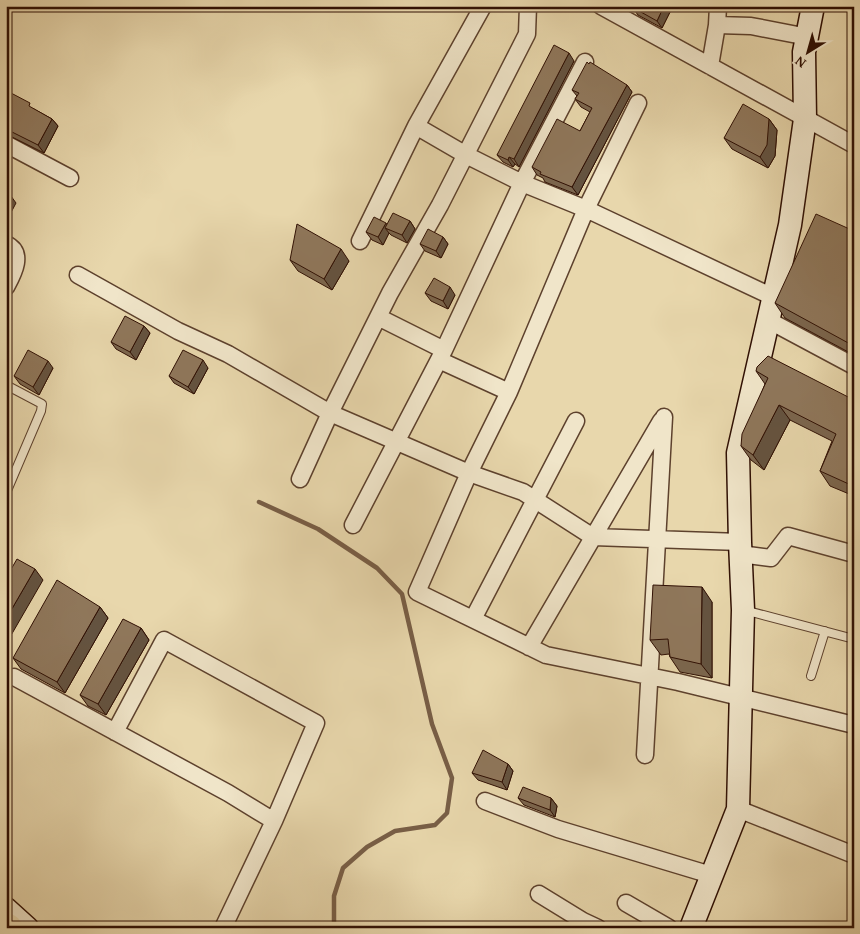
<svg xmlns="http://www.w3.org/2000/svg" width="860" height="934" font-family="'Gentium Book Plus',serif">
  <rect width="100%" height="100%" fill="#e8d7ac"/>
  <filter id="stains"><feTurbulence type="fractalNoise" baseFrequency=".004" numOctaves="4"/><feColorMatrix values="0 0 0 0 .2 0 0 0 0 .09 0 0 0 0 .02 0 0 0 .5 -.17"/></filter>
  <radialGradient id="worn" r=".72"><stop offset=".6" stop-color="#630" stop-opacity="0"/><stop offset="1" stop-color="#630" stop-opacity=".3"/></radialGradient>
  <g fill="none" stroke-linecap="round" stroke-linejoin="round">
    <!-- stream -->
    <path stroke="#785e46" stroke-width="4.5" d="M259,502L318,529L377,568L402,594L432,724L452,778L447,813L435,825L395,831L367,847L343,868L334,896V928"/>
    <defs>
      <path id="lane" d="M6,385L42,404L41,411L6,493
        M744,610L854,639
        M811,676L825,631"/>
      <path id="street" d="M483,6L416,126L466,155L522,183L586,209L773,297
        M601,6L854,145
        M718,6L717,25L751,26L808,37
        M710,66L717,25
        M638,103L586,209L509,392L469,473L417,592L546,655L678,682L854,725
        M6,144L70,178
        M360,241L416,126
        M6,244C25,253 13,274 6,287
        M78,275L178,331L228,354L330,413L469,473L523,492L593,537L740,542
        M378,317L444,350
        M768,320L854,366
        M439,360L509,392
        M300,479L330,413L390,293L440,205L527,34L528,6
        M353,525L444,350L522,183L585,62
        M740,554L771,558L788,536L854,554
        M473,619L576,421
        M529,647L661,421
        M14,677L228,793L274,821L223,928
        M115,732L164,640L316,723L274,821
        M645,755L664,417
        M485,801L558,829L711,875
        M738,809L854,855
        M539,894L583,921L598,928
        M626,903L669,928"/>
      <path id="secondary" d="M6,909L27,928
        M691,928L738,809L743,610L740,542L738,453L790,225L805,119L804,52L813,6"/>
      <path id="highway" d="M6,927L8,928"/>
    </defs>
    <!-- lane casing -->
    <use href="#lane" stroke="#5d412d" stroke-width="10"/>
    <!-- street casing -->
    <use href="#street" stroke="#5d412d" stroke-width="19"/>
    <!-- secondary casing -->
    <use href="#secondary" stroke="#2f0f03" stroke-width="25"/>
    <!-- highway casing -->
    <use href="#highway" stroke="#2f0f03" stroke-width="30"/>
    <!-- lane -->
    <use href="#lane" stroke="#f0e5c9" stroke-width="8"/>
    <!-- street -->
    <use href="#street" stroke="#f0e5c9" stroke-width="16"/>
    <!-- secondary -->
    <use href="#secondary" stroke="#f0e5c9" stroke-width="22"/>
    <!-- highway -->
    <use href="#highway" stroke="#e8d7ac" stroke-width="28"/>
  </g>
  <!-- wall -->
  <path fill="#7b664e" stroke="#2f0f03" d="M633,6H671L672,8L662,28L638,15L632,7Z
    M574,61L519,167L515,164L513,167L503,162L497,155Z
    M627,85L632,92L578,195L545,182L543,178L537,175L532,167L580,131L590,112L581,107L575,99L577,96L572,90Z
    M6,101L34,109L52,119L58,126L44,153L6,134Z
    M769,119L777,130L775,156L768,168L732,149L724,138Z
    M410,221L415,229L407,243L391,235L389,233L383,245L372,240L366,232L387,225Z
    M854,231V355L785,318L775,303Z
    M443,237L448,244L441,258L425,251L420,244Z
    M290,260L349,261L332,290L298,271Z
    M425,293L455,295L448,309L431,301Z
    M144,326L150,333L136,360L116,349L111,342Z
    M53,368L39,395L20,384L14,376Z
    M208,368L194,394L174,383L169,376Z
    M756,371L854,400V496L830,486L820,471L832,441L790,420L764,470L751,460L741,446L765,384Z
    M712,602V678L680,672L670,657L669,654L661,655L650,640Z
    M100,607L108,618L65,693L21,669L13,658Z
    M141,628L149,640L106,715L88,706L80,695Z
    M508,764L513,771L507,790L478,780L472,773Z
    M518,798H551L557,806L555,817L524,805Z"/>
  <!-- shaded-wall -->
  <path fill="#645340" stroke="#2f0f03" d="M664,6H671L672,8L662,28L657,21Z
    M569,53L574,61L519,167L514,159Z
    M627,85L632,92L578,195L572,187Z
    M52,119L58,126L44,153L38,145Z
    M769,119L777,130L775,156L768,168L760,157Z
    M509,157L515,164L513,167L508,160Z
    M11,196L16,203L6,222V204Z
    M410,221L415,229L407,243L402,235Z
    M386,223L390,230L385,228L389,233L383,245L378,237Z
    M443,237L448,244L441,258L436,251Z
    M341,249L349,261L332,290L324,279Z
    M450,287L455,295L448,309L443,301Z
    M144,326L150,333L136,360L130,352Z
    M203,360L208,368L194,394L188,387Z
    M48,361L53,368L39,395L33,387Z
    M779,405L790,420L764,470L753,455Z
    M35,569L43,580L6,644V619Z
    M702,587L712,602V678L701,664Z
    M100,607L108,618L65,693L57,682Z
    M141,628L149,640L106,715L98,704Z
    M508,764L513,771L507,790L502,782Z
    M551,798L557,806L555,817L550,810Z"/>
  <!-- building -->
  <path fill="#8f775b" stroke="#2f0f03" d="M633,6H664L657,21L632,7Z
    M554,45L569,53L514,159L509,157L508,160L497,155Z
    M587,62L589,64L590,62L627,85L572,187L540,174L541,172L532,167L557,119L580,131L592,108L575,99L579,93L572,90Z
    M11,93L30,103L29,106L52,119L38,145L6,129V101Z
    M743,104L769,119L767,145L760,157L724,138Z
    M6,193L11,196L6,204Z
    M393,213L410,221L402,235L385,228Z
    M816,214L854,231V341L852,345L775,303Z
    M374,217L386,223L378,237L366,232Z
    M297,224L341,249L324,279L290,260Z
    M428,229L443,237L436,251L420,244Z
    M434,278L450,287L443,301L425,293Z
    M125,316L144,326L130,352L111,342Z
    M28,350L48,361L33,387L14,376Z
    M183,350L203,360L188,387L169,376Z
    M768,356L854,400V479L851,485L820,471L836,434L779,405L753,455L741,446L742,434L768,378L756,371L757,367Z
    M17,559L35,569L6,619V578Z
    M57,580L100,607L57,682L13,658Z
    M653,585L702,587L701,664L670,657L668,639L650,640Z
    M123,619L141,628L98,704L80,695Z
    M483,750L508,764L502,782L472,773Z
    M523,787L551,798L550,810L518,798Z"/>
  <!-- margin -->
  <rect width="860" height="934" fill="none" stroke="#e8d7ac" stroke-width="25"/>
  <rect x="8" y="8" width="845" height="919" fill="none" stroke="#2f0f03" stroke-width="2.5"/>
  <rect x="12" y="12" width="835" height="909" fill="none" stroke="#2f0f03"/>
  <!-- north arrow -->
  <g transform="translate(808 52) rotate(217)" stroke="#f0e5c9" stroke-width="4" paint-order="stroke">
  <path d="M0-4L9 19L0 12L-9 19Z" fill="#2f0f03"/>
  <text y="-8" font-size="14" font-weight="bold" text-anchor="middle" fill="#2f0f03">N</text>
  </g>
  <rect width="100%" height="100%" filter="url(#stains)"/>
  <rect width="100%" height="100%" fill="url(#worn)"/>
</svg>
